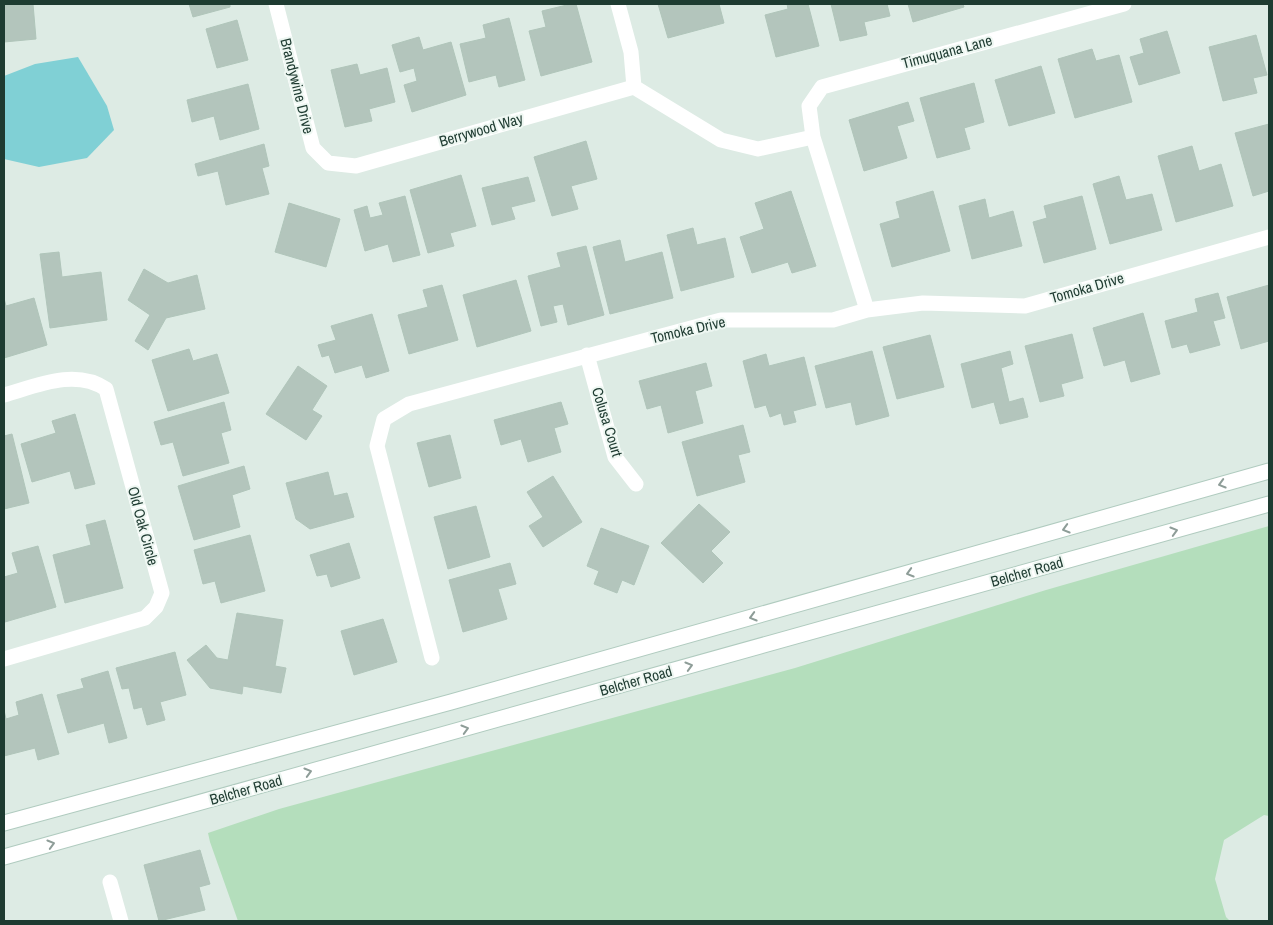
<svg xmlns="http://www.w3.org/2000/svg" width="1273" height="925" font-family="'Archivo Narrow',sans-serif">
  <rect width="100%" height="100%" fill="#ddebe4"/>
  <!-- green -->
  <path fill="#b4debc" d="M1269,526V816L1264,815L1224,840L1215,879L1226,917L1230,921H238L210,842L208,833L279,809L795,668L1046,590Z"/>
  <!-- water -->
  <path fill="#80d0d5" d="M78,57L107,106L114,130L87,158L39,167L4,159V76L35,64Z"/>
  <!-- building -->
  <path fill="#b3c5bc" stroke="#b0c5ba" d="M4,4H33L36,39L4,42Z
    M189,4H230V7L193,17Z
    M571,4H576L592,62L541,76L529,31L546,27L542,11Z
    M658,4H719L724,23L668,38Z
    M787,4H808L819,46L776,57L765,15L788,9Z
    M831,4H887L890,16L864,22L867,35L840,41Z
    M908,4H963L964,7L913,22Z
    M509,18L525,80L499,87L496,75L469,82L460,44L486,38L483,25Z
    M237,20L248,60L217,68L206,29Z
    M1167,31L1180,73L1139,85L1130,57L1144,53L1140,39Z
    M1256,35L1267,75L1253,78L1257,93L1223,101L1209,47Z
    M419,37L423,50L451,42L466,95L412,112L404,85L417,81L414,68L400,72L392,45Z
    M1092,49L1096,61L1119,55L1132,102L1075,118L1058,59Z
    M357,64L360,75L387,68L395,102L369,109L372,121L345,127L331,70Z
    M1041,66L1055,113L1009,126L995,80Z
    M974,83L984,122L964,128L970,149L937,158L920,98Z
    M248,84L259,129L220,140L214,116L192,122L187,100Z
    M908,102L914,121L897,126L907,158L864,171L849,120Z
    M1269,124V191L1253,196L1235,133Z
    M586,141L597,179L571,186L578,209L552,216L534,157Z
    M264,144L269,166L262,168L269,194L226,205L218,171L198,176L195,164Z
    M1192,146L1199,171L1221,164L1233,206L1176,222L1158,156Z
    M461,175L476,226L450,233L454,246L428,253L410,190Z
    M1119,176L1126,200L1152,194L1162,230L1110,244L1093,184Z
    M528,177L535,201L511,207L515,219L492,225L482,188Z
    M791,191L816,266L792,273L788,262L752,273L740,237L764,229L755,203Z
    M933,191L950,251L892,267L880,224L900,218L896,202Z
    M405,196L420,255L393,262L388,244L365,251L354,210L367,206L370,218L383,215L379,203Z
    M1082,196L1096,249L1044,263L1033,222L1047,218L1044,206Z
    M985,199L989,218L1013,211L1022,246L972,259L959,206Z
    M289,203L340,219L326,267L275,252Z
    M693,228L697,245L725,238L734,277L681,291L667,235Z
    M620,240L625,262L662,252L673,298L610,314L593,247Z
    M586,246L604,315L568,325L563,304L553,306L557,322L541,326L528,276L561,267L557,253Z
    M59,252L62,277L101,272L107,320L50,328L40,254Z
    M144,269L168,283L197,275L205,309L166,318L148,350L135,341L150,315L128,300Z
    M516,280L531,331L477,347L463,295Z
    M442,285L458,340L409,354L398,315L428,307L423,290Z
    M1269,285V341L1241,349L1227,297Z
    M1218,293L1225,318L1213,321L1220,345L1190,353L1187,344L1172,348L1165,321L1198,312L1195,299Z
    M4,298L6,306L34,298L47,345L4,358Z
    M1143,313L1160,374L1131,382L1125,360L1104,366L1093,328Z
    M372,314L389,371L366,378L362,365L335,373L329,355L322,357L318,345L336,340L331,326Z
    M1072,334L1083,378L1061,384L1064,396L1040,402L1025,346Z
    M930,335L944,387L897,399L883,347Z
    M189,349L193,361L217,354L229,393L168,411L152,360Z
    M872,351L889,416L856,425L851,402L826,408L815,366Z
    M1010,351L1013,364L1001,368L1009,402L1023,398L1028,417L1000,424L994,402L972,408L961,364Z
    M766,354L769,366L804,357L816,405L793,411L796,422L784,425L781,413L770,417L766,405L755,408L743,361Z
    M706,363L712,386L695,391L703,423L668,433L661,405L647,409L639,381Z
    M298,366L327,386L312,410L322,416L306,440L266,414Z
    M224,402L231,430L221,433L229,463L183,476L173,442L161,445L154,422Z
    M561,402L568,424L554,428L561,452L528,462L521,439L501,445L494,420Z
    M75,414L95,484L75,489L70,471L32,482L21,444L56,433L52,421Z
    M743,425L750,452L738,455L745,482L697,496L682,442Z
    M12,434L29,503L4,509V436Z
    M450,435L461,478L429,487L417,443Z
    M244,466L250,489L232,495L240,527L194,540L178,486Z
    M328,472L334,496L347,493L354,517L310,529L296,519L286,483Z
    M553,476L582,522L543,547L529,526L543,517L527,492Z
    M699,504L730,532L711,551L723,563L703,583L661,543Z
    M476,506L490,557L448,569L434,517Z
    M105,520L123,588L65,603L53,555L91,545L86,525Z
    M601,528L649,546L634,585L622,580L617,593L594,584L599,571L587,566Z
    M250,535L265,591L221,603L215,581L203,584L194,550Z
    M349,543L360,578L331,587L327,574L317,576L310,555Z
    M38,546L56,607L5,622L4,577L18,573L12,553Z
    M510,563L516,584L498,589L507,619L463,632L449,580Z
    M237,613L283,620L275,666L286,668L281,693L243,686L242,694L210,688L187,660L206,645L217,658L228,660Z
    M383,619L397,662L354,675L341,631Z
    M175,652L186,695L160,702L165,720L147,725L142,707L134,709L129,688L122,689L116,668Z
    M108,671L127,738L109,743L104,723L68,733L57,695L84,688L81,679Z
    M42,694L59,754L38,760L35,748L4,756V710L6,719L19,715L16,702Z
    M200,850L210,884L199,887L205,910L159,921L144,865Z"/>
  <g fill="none" stroke-linecap="round" stroke-linejoin="round">
    <defs>
      <path id="secondary" d="M4,823L451,702L1269,471
        M4,857L1269,504"/>
    </defs>
    <!-- secondary casing -->
    <use href="#secondary" stroke="#b0cbbf" stroke-width="17"/>
    <!-- street -->
    <path stroke="#fff" stroke-width="15" d="M276,4L313,148L328,163L356,166L634,87
      M618,4L631,52L634,87L721,140L758,149L813,137
      M867,310L813,137L809,106L822,87L1124,4
      M587,355L615,457L636,484
      M4,395C36,386 75,368 106,389L162,593L156,607L145,618L4,659
      M432,658L377,446L384,419L409,404L721,320H833L867,310L923,303L1025,306L1269,237
      M110,882L121,921"/>
    <!-- secondary -->
    <use href="#secondary" stroke="#fff" stroke-width="15"/>
  </g>
  <!-- one-way arrows -->
  <defs><path id="oneway-chevron" d="M-2-3.5L2.5 0L-2 3.5" fill="none" stroke-width="1.6" stroke-linecap="round" stroke-linejoin="round" transform="scale(1.25)"/></defs>
  <g stroke="#8e9d98">
    <use href="#oneway-chevron" transform="translate(1222 484) rotate(164)"/>
    <use href="#oneway-chevron" transform="translate(1066 529) rotate(164)"/>
    <use href="#oneway-chevron" transform="translate(1174 531) rotate(-16)"/>
    <use href="#oneway-chevron" transform="translate(910 573) rotate(164)"/>
    <use href="#oneway-chevron" transform="translate(753 617) rotate(164)"/>
    <use href="#oneway-chevron" transform="translate(689 666) rotate(-16)"/>
    <use href="#oneway-chevron" transform="translate(465 729) rotate(-16)"/>
    <use href="#oneway-chevron" transform="translate(308 772) rotate(-16)"/>
    <use href="#oneway-chevron" transform="translate(51 844) rotate(-16)"/>
  </g>
  <g text-anchor="middle" stroke-width="4" stroke-linejoin="round" paint-order="stroke">
    <!-- street labels -->
    <g font-size="15" fill="#1e3b31" stroke="#eef7f2">
      <text transform="translate(947 52) rotate(-15)" y="5">Timuquana Lane</text>
      <text transform="translate(297 86) rotate(76)" y="5">Brandywine Drive</text>
      <text transform="translate(481 130) rotate(-16)" y="5">Berrywood Way</text>
      <text transform="translate(1087 288) rotate(-16)" y="5">Tomoka Drive</text>
      <text transform="translate(688 330) rotate(-13)" y="5">Tomoka Drive</text>
      <text transform="translate(607 422) rotate(73)" y="5">Colusa Court</text>
      <text transform="translate(143 526) rotate(75)" y="5">Old Oak Circle</text>
      <text transform="translate(1027 572) rotate(-16)" y="5">Belcher Road</text>
      <text transform="translate(636 681) rotate(-16)" y="5">Belcher Road</text>
      <text transform="translate(246 790) rotate(-16)" y="5">Belcher Road</text>
    </g>
  </g>
  <!-- border -->
  <rect width="1273" height="925" fill="none" stroke="#1e3b31" stroke-width="10"/>
</svg>
